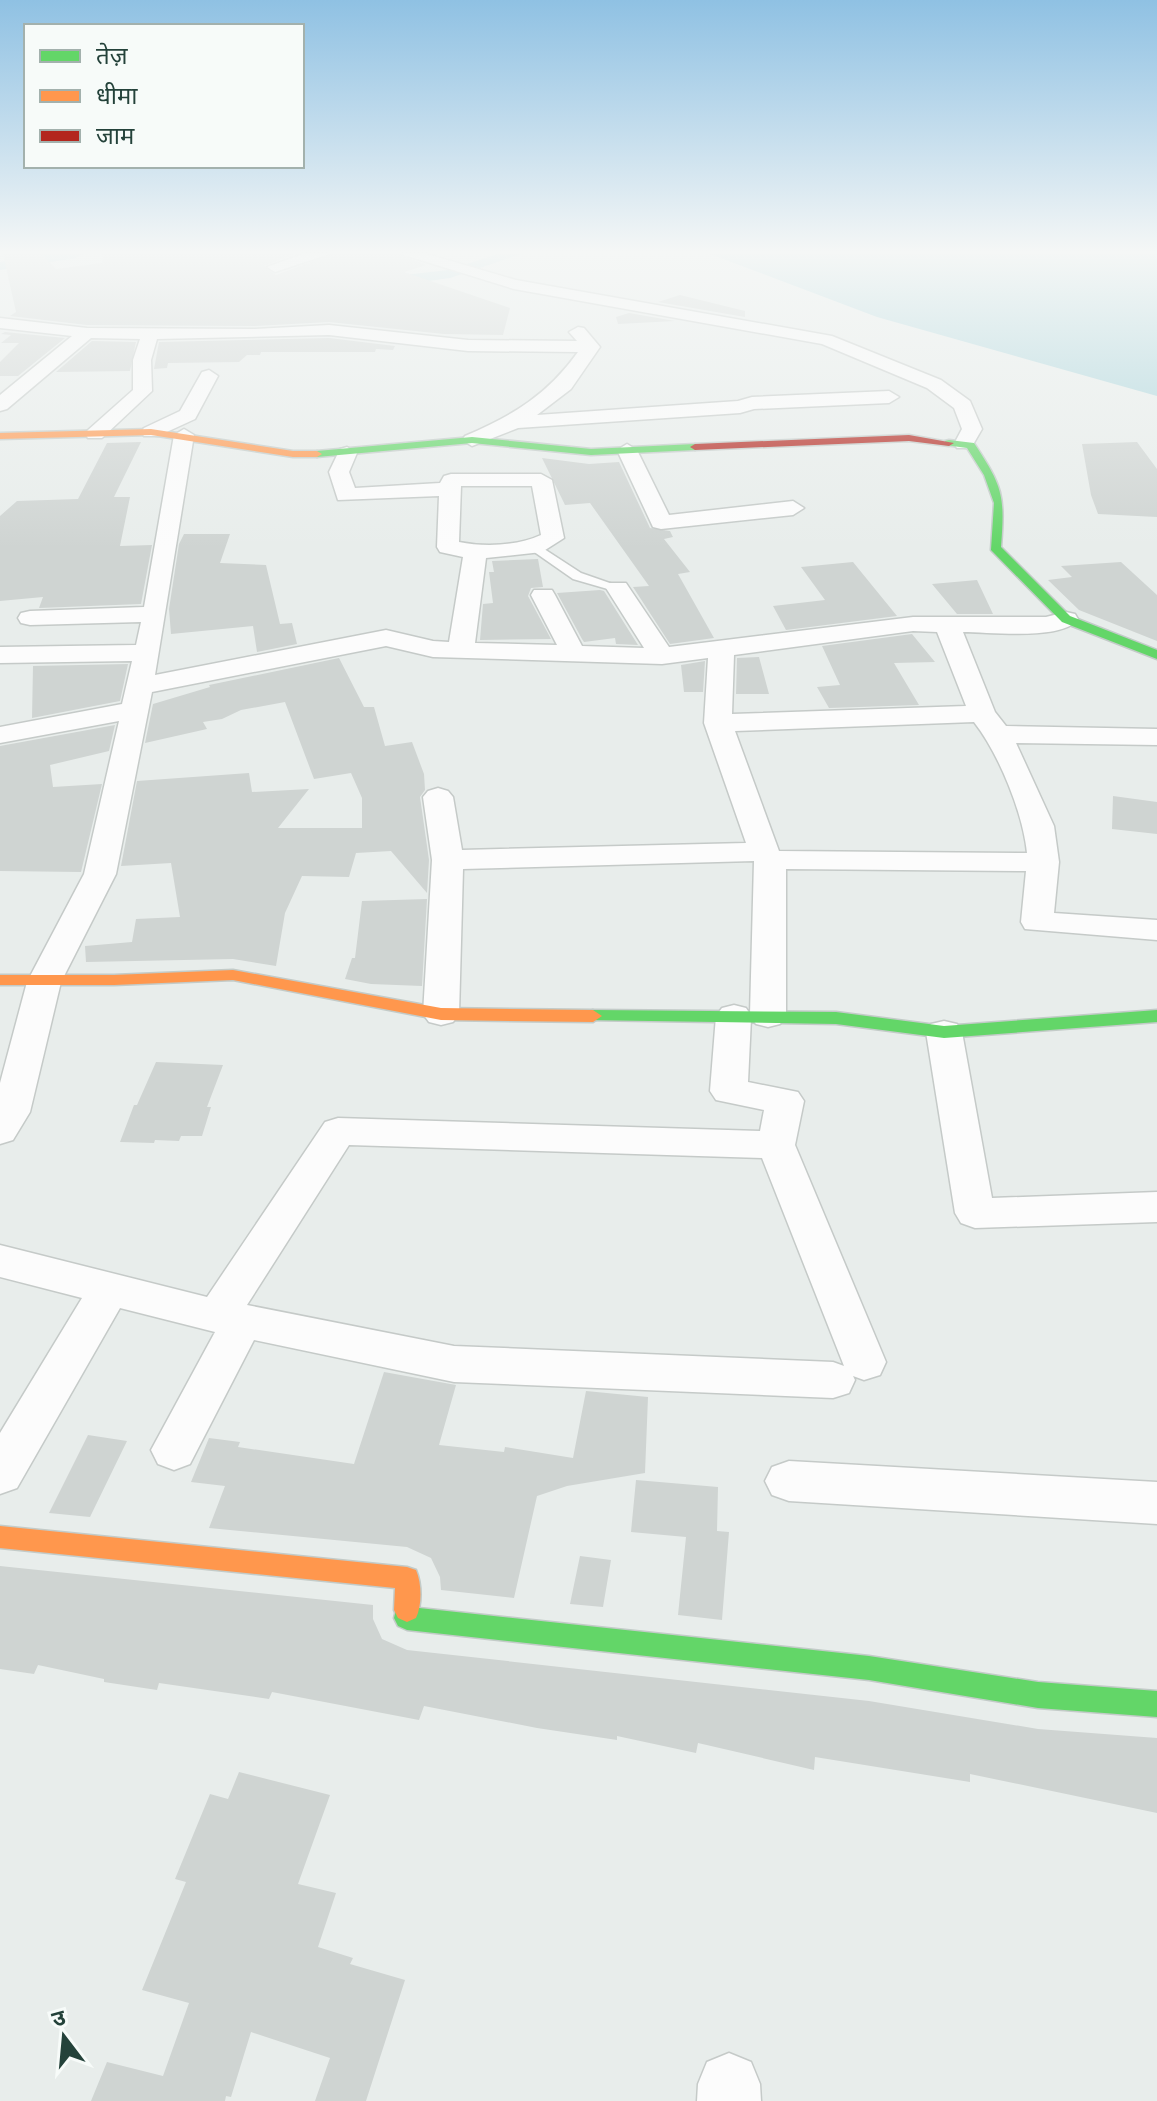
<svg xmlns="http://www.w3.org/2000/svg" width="1157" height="2101" font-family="'Golos Text','Noto Sans Devanagari',sans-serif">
  <rect width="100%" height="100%" fill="#e8edeb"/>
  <!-- water -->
  <path fill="#a9d4db" d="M710,254H1157V396L877,317Z"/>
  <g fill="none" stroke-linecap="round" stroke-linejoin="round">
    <!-- canal -->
    <path fill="#a9d4db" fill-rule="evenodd" d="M47,254H83L76,258L0,270V262Z
      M498,254H521L450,278L378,288L370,283L378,278L448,270Z"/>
  </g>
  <!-- building -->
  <path fill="#cfd4d2" d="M3,254H41L56,269L102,263L103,254H294L264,266L276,275L332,254H398L426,265L404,272L510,308L503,335L444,334L329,322L255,326L87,325L10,316L16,312Z
    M680,295L745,311V317L658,302Z
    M629,313L675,321L618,324L616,317Z
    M5,332L65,338L18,376H0V362L19,343H1L11,335L1,334Z
    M329,338L395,346L393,350L376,349L375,352H261L260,355H247L239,362L168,363L167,368L154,369L159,342Z
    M92,341L136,342L130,371L56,372Z
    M141,442L114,497H130L120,546L152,545L141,604L39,608L43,597L0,601V516L17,501L78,499L107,443Z
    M1137,442L1157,469V517L1098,514L1091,495L1082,444Z
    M542,458L589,464L619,462L650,528L670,531L673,537L664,539L690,572L678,574L714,638L670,644L633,587L649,586L590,503L565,505Z
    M184,534H230L220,563L266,565L280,624L292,623L297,644L257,652L253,626L171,634L169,609L179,544Z
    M538,559L543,587L531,588L528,596L551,639L480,640L483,604L493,603L489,572H494L492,561Z
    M853,562L897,616L786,630L773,606L825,600L801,567Z
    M1121,562L1157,595V641L1079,610L1048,580L1072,577L1061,566Z
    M977,580L993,614H957L932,584Z
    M600,590L604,591L638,645L616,644L615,638L584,642L582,639L557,593Z
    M912,634L935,662L894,663L919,705L829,708L817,687L840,685L822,646Z
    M759,657L769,694H736L737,658Z
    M339,658L364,707H374L385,746L412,742L424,774L425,790L420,797L429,860L427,893L391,851L356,853L349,877L302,876L285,913L276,966L233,959L86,962L85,946L132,942L136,919L180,917L171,863L121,866L137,781L249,773L252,792L309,789L278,828H362V798L351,773L314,779L285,702L241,710L222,719L203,722L207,729L145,743L153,704L210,687L209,685Z
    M705,661L703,692H684L681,665Z
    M128,664L120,701L32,718L33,666Z
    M115,725L109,751L50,765L53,787L102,784L81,872L0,871V746Z
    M1113,796L1157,802V834L1112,829Z
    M427,899L422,986L371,984L345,979L352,958H355L362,901Z
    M156,1062L223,1065L207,1107H211L202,1136H181L179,1141L155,1140L154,1143L120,1142L134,1105H137Z
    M384,1372L456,1385L439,1445L504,1452L505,1447L573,1458L586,1391L648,1397L645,1473L567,1486L537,1496L514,1598L441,1590L440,1577L431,1558L407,1547L209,1528L225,1486L191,1482L209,1438L240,1442L238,1447L354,1464Z
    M88,1435L127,1441L90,1517L49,1513Z
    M636,1480L718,1487L717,1531L729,1532L722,1620L678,1615L686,1537L631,1532Z
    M580,1556L611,1560L603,1607L570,1604Z
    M0,1566L373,1605V1619L382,1639L407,1650L869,1701L1038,1729L1157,1738V1813L970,1774V1782L815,1757L814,1770L698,1743L696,1753L617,1736V1740L537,1728L424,1706L419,1720L272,1692L269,1699L159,1683L157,1690L104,1682V1679L38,1665L34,1674L0,1669Z
    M239,1772L330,1795L298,1884L336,1893L318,1947L353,1958L350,1964L405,1980L366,2101H315L330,2058L251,2032L231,2097L226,2096L225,2101H91L107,2062L163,2076L189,2003L142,1990L186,1882L175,1879L210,1794L228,1799Z"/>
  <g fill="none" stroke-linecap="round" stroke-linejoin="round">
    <defs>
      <path id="lane" d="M530,545H538L581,573L624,588L618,592L573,579L530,549Z"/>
      <path id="street" d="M303,254H329L275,272L267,267Z
        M401,254H427L516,280L832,336L941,380L970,401L982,429L971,448H957L954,444L962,429L954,408L927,388L822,344L514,289Z
        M0,318L87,328L255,329L329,325L468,340L577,341L569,332L578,327L584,328L600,347L571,389L537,415L738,401L752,397L889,391L899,397L889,403L754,409L740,413L518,428L472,446L462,440L465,436C514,415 547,395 578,352L468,351L329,335L157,339L151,360L152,391L102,438H88L85,434L88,430L133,390V360L140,339L91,338L7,409L0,411V395L72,336L0,328Z
        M209,370L218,376L195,419L158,436H144L141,432L144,428L180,411L202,372Z
        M184,429L194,435L155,675L386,630L433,641L449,642L463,557L440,552L437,547L439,496L338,500L329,472L340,449L347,447L357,453L349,472L355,488L440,483L444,476L451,474H541L552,480L564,538L542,552L486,558L475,643L557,645L531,595L534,590H552L555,595L582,646L644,648L606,588L610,583H626L669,647L913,617H1046L1066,612L1075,614L1078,619C1063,641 989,632 963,632L995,712L1006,726L1157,729V745L1016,743L1054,826L1059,862L1054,913L1157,920V940L1025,929L1021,922L1026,871L786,869V1016L780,1024L768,1027L756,1024L751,1018L748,1082L798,1092L804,1101L795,1145L886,1362L880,1375L864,1380L853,1376L855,1380L849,1393L833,1398L454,1382L254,1340L190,1464L174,1470L158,1464L151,1450L215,1332L120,1308L17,1488L0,1494V1433L82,1298L0,1277V1245L207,1297L325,1122L338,1118L760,1131L764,1110L716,1100L710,1091L716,1016L722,1008L734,1005L746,1008L750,1014L754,861L463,869L459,1014L453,1022L441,1025L429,1022L423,1014L432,860L423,797L428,791L438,788L448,791L453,797L462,850L746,843L704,723L708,658L662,664L433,657L386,646L152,692L116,874L61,982L30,1112L13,1140L0,1144V1083L27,982L84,874L119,721L0,743V727L122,704L132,661L0,663V647L136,645L141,622L30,625L21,623L18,618L21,613L30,611L144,607L174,435ZM461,486H532L541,535C518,546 484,547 459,542ZM913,631L937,632L966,706L732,714L734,655ZM974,722C999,754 1023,813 1027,853L779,851L735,731ZM349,1145L762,1158L844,1366L833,1362L454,1346L247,1305Z
        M627,444L637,450L669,515L793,501L804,508L793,515L661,529L653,527L617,450Z
        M944,1021L957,1024L962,1032L992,1198L1157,1192V1222L975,1228L961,1223L955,1213L926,1032L931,1024Z
        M789,1461L1157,1482V1524L789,1501L772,1495L765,1481L772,1467Z
        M729,2053L751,2062L760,2084L761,2101H697L698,2084L707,2062Z"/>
      <path id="fast" d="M472,437L591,449L695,444L700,447L695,450L591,455L472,443L317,457L312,454L317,451Z
        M949,440L974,443C1003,487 1005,495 1001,547L1070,616L1157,650V659L1062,622L991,550L994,503L984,475L967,448L945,445V441Z
        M593,1010L836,1012L944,1026L1157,1010V1022L944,1038L836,1024L587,1020L584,1016L587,1012Z
        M407,1598L416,1602L419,1608L869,1656L1038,1682L1157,1691V1717L1038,1708L869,1680L407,1630L398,1626L394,1618L398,1602Z"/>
      <path id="slow" d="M151,429L293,451H317L322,454L317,457H293L151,435L0,439V433Z
        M233,970L441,1008L593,1010L602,1016L593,1022L441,1020L233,980L114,985H0V975H114Z
        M0,1526L407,1567L416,1570C422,1584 422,1605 416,1618L407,1622L398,1618L394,1610L395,1588L0,1548Z"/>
      <path id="jam" d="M909,435L954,443L949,446L909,441L695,450L690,447L695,444Z"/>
    </defs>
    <!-- lane casing -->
    <use href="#lane" stroke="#c5cac8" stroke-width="3"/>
    <!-- street casing -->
    <use href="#street" stroke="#c5cac8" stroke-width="3"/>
    <!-- fast casing -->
    <use href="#fast" stroke="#c3cbc8" stroke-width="3"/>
    <!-- slow casing -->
    <use href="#slow" stroke="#c3cbc8" stroke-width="3"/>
    <!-- jam casing -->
    <use href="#jam" stroke="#c3cbc8" stroke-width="3"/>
    <!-- lane -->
    <use href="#lane" fill="#fcfcfc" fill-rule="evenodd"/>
    <!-- street -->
    <use href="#street" fill="#fcfcfc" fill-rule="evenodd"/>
    <!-- fast -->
    <use href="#fast" fill="#63d668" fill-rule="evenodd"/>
    <!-- slow -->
    <use href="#slow" fill="#ff974d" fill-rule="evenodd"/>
    <!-- jam -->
    <use href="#jam" fill="#b3261e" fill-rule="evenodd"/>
  </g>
  <!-- sky -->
  <linearGradient id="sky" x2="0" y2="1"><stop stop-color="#8fc1e3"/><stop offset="0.46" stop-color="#f5f7f6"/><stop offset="1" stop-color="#f5f7f6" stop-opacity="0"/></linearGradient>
  <rect width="1157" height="548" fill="url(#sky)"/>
  <!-- legend -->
  <rect x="24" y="24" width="280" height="144" fill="#f7fbf9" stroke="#a3b1ad" stroke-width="2"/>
  <rect x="40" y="50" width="40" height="12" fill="#63d668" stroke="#a3b1ad" stroke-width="2"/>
  <text x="96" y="64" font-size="24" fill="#24423a">तेज़</text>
  <rect x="40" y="90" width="40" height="12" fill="#ff974d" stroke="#a3b1ad" stroke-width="2"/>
  <text x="96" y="104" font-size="24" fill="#24423a">धीमा</text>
  <rect x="40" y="130" width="40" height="12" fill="#b3261e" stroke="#a3b1ad" stroke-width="2"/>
  <text x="96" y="144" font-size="24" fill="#24423a">जाम</text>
  <!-- north arrow -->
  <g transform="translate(64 2037) rotate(344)" stroke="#f7fbf9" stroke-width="6" paint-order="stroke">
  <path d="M0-6L14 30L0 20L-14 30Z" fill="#24423a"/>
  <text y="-12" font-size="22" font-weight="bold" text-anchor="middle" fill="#24423a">उ</text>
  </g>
</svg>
